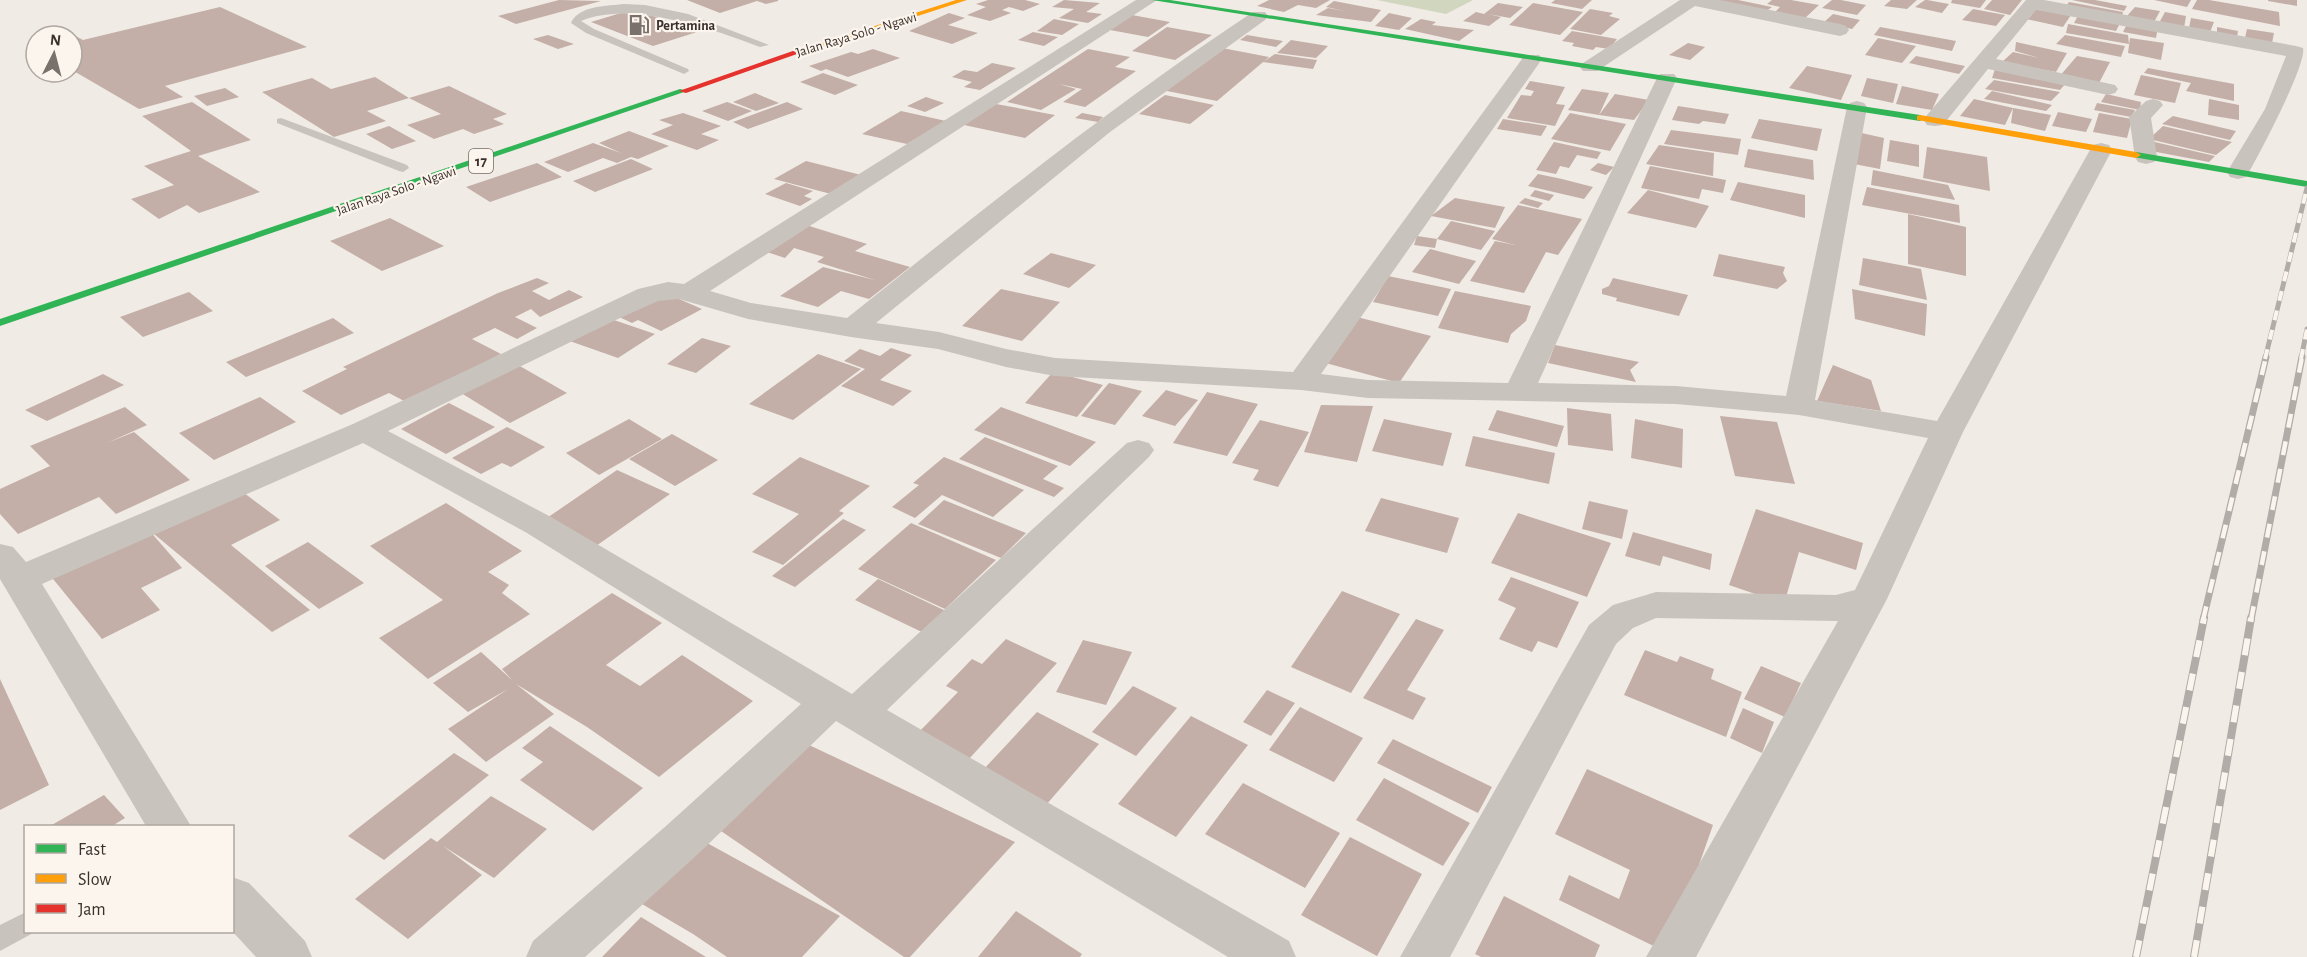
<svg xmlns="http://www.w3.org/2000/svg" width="2307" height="957" font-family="'Alegreya Sans',sans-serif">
  <rect width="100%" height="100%" fill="#f0ebe5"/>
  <!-- green -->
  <path fill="#d1d6bf" d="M1377,0H1473L1446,14Z"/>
  <!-- building -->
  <path fill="#c3afa7" d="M559,0L601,1L516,24L498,16Z
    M687,0H778V1L766,4L757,1L720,13Z
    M988,0H1025L1040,4L1023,11L1009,7L1002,10L1011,13L990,21L967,15L986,7L976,4Z
    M1064,0L1100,3L1086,12L1102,14L1088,23L1059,18L1074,9L1052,7Z
    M1269,0H1330L1316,8L1298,5L1284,12L1257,6Z
    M1555,0H1592L1582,9L1551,3Z
    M1709,0H1738L1772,7L1765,12Z
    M1772,0H1791L1819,5L1804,19L1774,13L1780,7L1767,4Z
    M1832,0H1841L1866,5L1857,15L1822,8Z
    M1891,0H1917L1907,9L1884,6Z
    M1925,0H1927L1949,4L1942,13L1915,7Z
    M1952,0H1986L1980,8L1951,3Z
    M1992,0H2022L2010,15L1984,9Z
    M2072,0H2095L2127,6L2124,11Z
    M2154,0H2191L2187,7Z
    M2197,0H2209L2279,12L2280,26L2192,9Z
    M2268,0H2297V6L2268,1Z
    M1334,1L1381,10L1371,22L1316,15L1328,8L1345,11L1326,7Z
    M2069,2L2123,12L2122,16L2066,6Z
    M1498,3L1523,7L1510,18L1488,14L1501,17L1489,26L1463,21L1476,12L1484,14Z
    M1533,3L1583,12L1560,35L1509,25Z
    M2037,6L2073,12L2063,27L2026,19Z
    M220,7L307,47L165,86L183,97L139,109L72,70V36H53L68,32L83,40Z
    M2135,7L2160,11L2154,22L2127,16Z
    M634,9L697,32L653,46L591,22Z
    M1590,9L1613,13L1609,16L1620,19L1601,35L1570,29Z
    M1973,9L2005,15L1996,26L1962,20Z
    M2165,12L2186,16L2184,28L2159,23Z
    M949,13L965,18L948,25L978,33L952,44L909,31Z
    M1389,13L1412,18L1399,30L1375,26Z
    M1833,14L1860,20L1852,29L1823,23Z
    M2079,14L2121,21L2116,31L2074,23Z
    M1132,15L1170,22L1148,37L1110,30Z
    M2191,18L2214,22L2210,32L2189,28Z
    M1054,19L1079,24L1062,35L1037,31Z
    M1421,19L1436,22L1432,25L1474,30L1459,41L1405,29Z
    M2128,22L2158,27L2156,38L2123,32Z
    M2068,24L2128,35L2129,44L2066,33Z
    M1167,27L1212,35L1175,60L1132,51Z
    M1880,27L1956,41L1952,51L1874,35Z
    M2217,27L2238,31L2237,37L2217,33Z
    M2247,29L2274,33L2272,43L2245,38Z
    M1572,31L1617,39L1609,49L1596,47L1593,50L1572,46L1574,43L1562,41Z
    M1033,32L1058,37L1044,46L1018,40Z
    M548,35L574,44L558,49L533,39Z
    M1247,35L1283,41L1276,47L1240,40Z
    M2065,35L2125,46L2121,57L2056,44Z
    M1878,38L1916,46L1902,63L1865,55Z
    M2130,38L2164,43L2161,60L2128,53Z
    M1291,40L1328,46L1316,58L1277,53Z
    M2016,42L2067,53L2056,72L2002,62L2013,52L2039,58L2015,51Z
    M1688,43L1705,47L1690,60L1669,55Z
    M1217,47L1269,57L1217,101L1162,90Z
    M873,49L900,58L848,77L826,69L821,71L809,66L851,52L858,54Z
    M1088,49L1130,57L1115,67L1136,71L1085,107L1063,102L1082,89L1059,84L1076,89L1041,110L1007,102Z
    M1275,54L1317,60L1313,69L1263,62Z
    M1916,56L1965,66L1959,74L1909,63Z
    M2077,56L2110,62L2098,85L2059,77Z
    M992,63L1016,68L980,90L964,87L972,82L952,77L964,70L977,72Z
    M1807,66L1852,75L1841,100L1789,88Z
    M2148,68L2234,84V101L2186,91L2191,83L2144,73Z
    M1995,69L2066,83L2060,90L1992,78Z
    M823,73L858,85L835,95L800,82Z
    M2141,75L2181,83L2175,103L2134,95Z
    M375,77L409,98L367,111L386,121L334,137L262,92L312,78L331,89Z
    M1867,78L1898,84L1893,103L1861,96Z
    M1994,80L2060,92L2051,101L1985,89Z
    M1530,81L1565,87L1556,104L1565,105L1555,126L1507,118L1521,95L1531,96L1534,91L1525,89Z
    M449,86L507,114L493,119L504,124L474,134L463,129L434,139L407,125L441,114L409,98Z
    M1902,86L1939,94L1932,110L1896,104Z
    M225,88L239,97L207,106L194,96Z
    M1582,89L1609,93L1599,115L1615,94L1649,100L1634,120L1599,115L1568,110Z
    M1992,91L2052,105L2046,111L1984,99Z
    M755,93L779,103L756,111L733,102Z
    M2106,94L2141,102L2140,110L2101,102Z
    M1165,95L1214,105L1190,124L1139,114Z
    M926,97L944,103L925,112L907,106Z
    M1974,99L2013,108L2051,115L2045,131L2011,123L2013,108L2005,125L1960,116Z
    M2209,99L2239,105V120L2208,115Z
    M192,102L251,140L198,156L260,192L199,213L187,205L159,219L131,199L174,185L144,166L191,151L142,116Z
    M727,102L752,111L728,121L702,111Z
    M787,102L803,109L748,129L733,122Z
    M2097,103L2135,110L2131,117L2094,110Z
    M996,104L1055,115L1025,138L964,125Z
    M1678,106L1729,114L1725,124L1703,121L1699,124L1672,120Z
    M901,111L946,121L907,144L862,134Z
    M2058,112L2092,119L2086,132L2052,126Z
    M683,113L721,126L701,134L719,140L697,150L651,134L673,125L659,120Z
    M1082,113L1103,117L1098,122L1075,118Z
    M1570,113L1626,124L1610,151L1551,139Z
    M2099,113L2132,119L2127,138L2093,132Z
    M2173,116L2236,131L2230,140L2162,124Z
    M1503,119L1547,126L1541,136L1497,129Z
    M1759,119L1822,129L1817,151L1751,138Z
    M389,126L416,141L392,149L366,134Z
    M2163,126L2232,142L2216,155L2149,139Z
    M1671,130L1741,139L1738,155L1664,144Z
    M629,131L669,146L638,159L631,157L617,163L603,158L568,172L544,162L593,143L621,153L599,143Z
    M1857,132L1884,138L1880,169L1854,164Z
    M1890,140L1919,145V167L1887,161Z
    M2146,140L2215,156L2209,162L2146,150Z
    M1554,142L1582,148L1601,152L1597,159L1577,155L1569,168L1560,166L1556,174L1536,170Z
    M1659,145L1714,153L1713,176L1646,164Z
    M1927,147L1987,157L1990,191L1923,178Z
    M1748,149L1813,160L1814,180L1744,167Z
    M631,159L653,169L595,192L573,181Z
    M806,161L861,175L831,194L774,179Z
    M537,163L562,177L490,202L466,187Z
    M1598,163L1614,167L1606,175L1590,170Z
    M1650,166L1726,180L1723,193L1702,189L1699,199L1641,188Z
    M1873,170L1948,185L1955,200L1871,185Z
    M1538,174L1562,179L1593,187L1584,199L1528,186Z
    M1738,182L1805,195V218L1730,200Z
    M786,183L813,191L804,196L812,199L800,206L765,194Z
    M1867,187L1959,205L1960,223L1862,205Z
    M1535,190L1554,195L1549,201L1530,196Z
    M1648,190L1709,206L1696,228L1627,213Z
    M1455,198L1505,207L1495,228L1431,216Z
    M1525,198L1543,203L1538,208L1519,203Z
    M1518,205L1582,219L1558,255L1546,252L1524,293L1470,281L1495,241L1515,245L1492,239Z
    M1908,214L1966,227V276L1908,264Z
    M390,218L444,246L382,271L330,241Z
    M1451,221L1495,231L1481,250L1437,239L1435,248L1414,245L1417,236L1437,239Z
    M806,225L867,244L855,251L910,267L869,299L841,291L818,307L780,296L823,267L875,280L817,262L824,257L794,248L785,258L764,251Z
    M1430,249L1476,261L1459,284L1412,272Z
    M1051,253L1096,265L1069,288L1023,274Z
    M1719,254L1785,267L1783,273L1787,281L1777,289L1713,276Z
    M1863,258L1921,269L1927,300L1859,285Z
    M1388,276L1451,289L1438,316L1373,302Z
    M537,278L549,283L532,291L549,300L569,290L583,297L540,317L531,309L515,317L537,328L517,339L495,328L472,339L501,354L406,402L389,393L341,415L302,391L347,369L343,367L498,293Z
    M1613,278L1688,295L1679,316L1616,301L1617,298L1602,294V289L1609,286Z
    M1001,289L1060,302L1022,341L962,326Z
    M1852,289L1927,304L1925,336L1855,319Z
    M1455,291L1531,306L1526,321L1511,334L1508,343L1438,328Z
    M189,292L213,311L143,337L120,317Z
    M663,292L702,309L661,331L638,320L632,323L617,316Z
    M1357,317L1431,336L1399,383L1322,362Z
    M333,318L354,333L246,377L226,362Z
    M611,319L655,334L618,358L564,339Z
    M702,338L731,346L696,373L667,364Z
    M1555,345L1639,362L1630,370L1636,382L1548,363Z
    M891,348L912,355L880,380L912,391L893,406L841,386L865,369L844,361L860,349L880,356Z
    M818,354L861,369L793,420L749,404Z
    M518,365L567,393L510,423L461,393Z
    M1833,365L1871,380L1881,411L1817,401Z
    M1053,372L1103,385L1077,417L1025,403Z
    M103,374L124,385L47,421L25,410Z
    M1109,383L1142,391L1115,425L1081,416Z
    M1166,390L1198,400L1175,426L1142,416Z
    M1207,392L1258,404L1227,456L1173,443Z
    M260,397L296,422L214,460L179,433Z
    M449,403L495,427L446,454L401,429Z
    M1321,405L1373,406L1357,462L1304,452Z
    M125,407L147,425L107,443L134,432L190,480L116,514L99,497L18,534L0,514V489L50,466L30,446Z
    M1001,407L1096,442L1070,466L974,430Z
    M1567,408L1611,414L1613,451L1568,445Z
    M1497,410L1564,426L1557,447L1488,430Z
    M1720,416L1777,422L1795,484L1735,476Z
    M629,419L662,439L599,475L566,453Z
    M1384,419L1452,433L1443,466L1372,451Z
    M1635,419L1683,429L1682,468L1631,458Z
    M1260,420L1309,432L1278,487L1253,480L1259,470L1232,463Z
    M507,427L545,447L511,467L502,463L481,474L452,458Z
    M672,434L718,460L675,486L629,459Z
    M1473,436L1555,453L1549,484L1465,466Z
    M985,437L1058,466L1043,479L1064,488L1054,497L959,459Z
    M800,457L870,486L839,511L844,513L783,565L752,552L799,514L752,494Z
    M944,457L1024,490L993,517L942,495L915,518L892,507L919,485L913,483Z
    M617,470L670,494L596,546L544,520Z
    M227,480L280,520L231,545L310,610L272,632L148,529Z
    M1381,498L1459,518L1447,553L1365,531Z
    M944,500L1026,533L1001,558L918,524Z
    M1589,501L1628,510L1622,539L1582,529Z
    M446,503L522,551L488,572L509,585L502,593L530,614L428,679L379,638L443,600L370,546Z
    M1756,509L1863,543L1856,570L1799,552L1784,604L1729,585Z
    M1518,513L1611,543L1587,597L1491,563Z
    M843,519L866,530L795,587L772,576Z
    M911,523L996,560L945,609L858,569Z
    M148,529L182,568L141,588L160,610L102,639L49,574Z
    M1633,532L1712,554L1710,570L1663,556L1660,566L1625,556Z
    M308,542L364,583L319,609L265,566Z
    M1511,577L1579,602L1557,648L1538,641L1532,652L1499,639L1516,608L1498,600Z
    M878,579L948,612L926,634L855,600Z
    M1342,591L1400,614L1351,693L1291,667Z
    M612,593L662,623L606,665L640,686L682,655L753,701L659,777L587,727L516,684L554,714L486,762L448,729L508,689L468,712L433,683L481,652L512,680L502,669Z
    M1416,619L1444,630L1407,690L1426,698L1413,720L1363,698Z
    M1006,639L1057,663L968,760L917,734L958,692L946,686L972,659L982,664Z
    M1083,640L1132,652L1106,705L1056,692Z
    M1645,650L1677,662L1680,656L1714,669L1711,679L1742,692L1726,737L1624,695Z
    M1761,666L1801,683L1785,717L1744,699Z
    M0,679L49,785L0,810Z
    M1133,686L1177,708L1136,756L1092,732Z
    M1267,690L1295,703L1271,736L1243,722Z
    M1300,707L1363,738L1334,782L1269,750Z
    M1743,708L1774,722L1762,753L1730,738Z
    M1037,712L1099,744L1046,805L983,770Z
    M1191,716L1248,745L1176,837L1118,804Z
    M550,726L643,788L593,831L520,780L543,762L522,748Z
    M1393,739L1492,787L1478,813L1377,763Z
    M809,745L1015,842L910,957H904L721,831Z
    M454,753L489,775L384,860L348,836Z
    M1587,769L1713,825L1668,953L1559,900L1569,875L1619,899L1630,870L1555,834Z
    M1384,778L1470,823L1443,866L1356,820Z
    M1243,783L1340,833L1305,888L1205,834Z
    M104,795L125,818L112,826H50Z
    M491,796L547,829L494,878L443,846L482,875L408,939L355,899L431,838L437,842Z
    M1350,837L1422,874L1377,956L1301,915Z
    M698,838L840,916L802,957H727L693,934L637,901Z
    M1504,896L1600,945L1595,957H1481L1475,954Z
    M1016,911L1082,954L1080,957H978Z
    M641,917L706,957H602Z"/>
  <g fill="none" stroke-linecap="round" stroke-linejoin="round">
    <!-- lane -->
    <path fill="#c9c3be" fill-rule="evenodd" d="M624,4L645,5L688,14L769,45L760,47C714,29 628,0 581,21L594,29L688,69L689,71L684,74L586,33L571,23C579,5 608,6 624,4Z
      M281,118L407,165L409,168L403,172L399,171L277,123V119Z
      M26,912V932H35L0,951V925Z"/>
    <!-- street -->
    <path fill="#c9c3be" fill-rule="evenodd" d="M1136,0H1157L710,291L751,303L847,318C980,212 1111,106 1253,12H1265L1268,16L1265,20L1110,132L876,323L939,332L1006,349L1055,358L1293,372L1525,55H1539L1542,59L1321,374L1368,380L1508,383L1657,78L1660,74H1674L1677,78L1538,383L1676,386L1786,396L1847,107L1850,103L1857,101L1864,103L1867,107L1815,400L1937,421L2090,150L2093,145L2101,143L2109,145L2112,150L1963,432L1887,599L1696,957H1646L1838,621L1656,618L1633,628L1616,644L1450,957H1400L1589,625L1613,605L1656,592L1836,595L1855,590L1928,438L1799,415L1676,404L1368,398L1301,390L1055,376L1006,367L938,349L851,337L748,319L679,299L658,301L620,318L388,431L551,517L852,694L1127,443L1138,440L1149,443L1154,450L1149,457L887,710L1289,941L1296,957H1228L836,721L698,854L585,957H526L533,941L666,826L801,704L527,533L363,443L42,584L191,826H146L0,579V544L13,547L26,562L353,424L638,289L668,282L684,284Z
      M1680,0H1720L1840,24L1846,26L1849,30L1846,34L1840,36L1695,6L1597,71H1583L1580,67L1583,63Z
      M2026,0H2044L2296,46L2303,48C2307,64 2260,153 2249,172L2246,177L2238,179L2230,177L2227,172L2265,109L2286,56L2036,10L1996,59L2115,85L2118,89L2115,93L2108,95L1988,69L1943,125L1935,126L1927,125L1924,120L1927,115Z
      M2153,99L2160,101L2163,105L2151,118L2157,157L2154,162L2146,164L2138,162L2135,157L2129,117L2146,101Z
      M232,877L249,883L305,941L312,957H256L232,931Z"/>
    <!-- fast -->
    <path fill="#30b455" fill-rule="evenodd" d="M1152,0H1170L1920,115L1924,118L1920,121Z
      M680,89L687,91L0,326V319Z
      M2136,152L2307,181V187L2133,157V153Z"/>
    <!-- slow -->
    <path fill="#ff9f0a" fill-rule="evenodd" d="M956,0H967L816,49L809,47Z
      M1920,115L2136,152L2141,155L2136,158L1917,120V116Z"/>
    <!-- jam -->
    <path fill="#e5322d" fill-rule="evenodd" d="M810,45L817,47L686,93L679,91Z"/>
    <defs>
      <path id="rail-far2" d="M2265,359L2307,188
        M2301,359L2307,329"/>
      <path id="rail-far1" d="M2203,620L2266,357
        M2251,620L2302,357"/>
      <path id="rail" d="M2136,957L2204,618
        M2194,957L2251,618"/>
    </defs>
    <!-- rail-far2 casing -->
    <use href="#rail-far2" stroke="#b1aca8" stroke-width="5"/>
    <!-- rail-far1 casing -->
    <use href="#rail-far1" stroke="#b1aca8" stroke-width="7"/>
    <!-- rail casing -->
    <use href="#rail" stroke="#b1aca8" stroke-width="8"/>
    <!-- rail-far2 -->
    <use href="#rail-far2" stroke="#fbf5ee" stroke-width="4" stroke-dasharray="10" stroke-linecap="butt"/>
    <!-- rail-far1 -->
    <use href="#rail-far1" stroke="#fbf5ee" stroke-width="4.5" stroke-dasharray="14" stroke-linecap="butt"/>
    <!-- rail -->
    <use href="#rail" stroke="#fbf5ee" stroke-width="6" stroke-dasharray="17" stroke-linecap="butt"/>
  </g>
  <!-- icons -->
  <defs>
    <symbol id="fuel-bare" viewBox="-9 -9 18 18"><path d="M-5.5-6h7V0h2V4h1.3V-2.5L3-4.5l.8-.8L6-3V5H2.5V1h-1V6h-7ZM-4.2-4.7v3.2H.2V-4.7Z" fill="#7a716c" stroke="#fbf5ee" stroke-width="2.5" paint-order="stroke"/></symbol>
  </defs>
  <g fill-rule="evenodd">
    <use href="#fuel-bare" x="624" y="10" width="30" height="30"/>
  </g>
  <g text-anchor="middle" stroke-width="4.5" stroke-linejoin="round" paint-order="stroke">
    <!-- far-poi labels -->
    <g font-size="14" font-weight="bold" fill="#3b302b" stroke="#fbf5ee" text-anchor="start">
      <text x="656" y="30">Pertamina</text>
    </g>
    <!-- far-street labels -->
    <g font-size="14" fill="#3b302b" stroke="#fbf5ee">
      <text transform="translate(856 34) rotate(-17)" y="5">Jalan Raya Solo - Ngawi</text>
      <text transform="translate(396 190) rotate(-19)" y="5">Jalan Raya Solo - Ngawi</text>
    </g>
    <!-- shield labels -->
    <rect fill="#fbf5ee" stroke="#756b66" stroke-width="1.5" x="469" y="149" width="24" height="24" rx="4.5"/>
    <g font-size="15" font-weight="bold" fill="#3b302b">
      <text x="481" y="166">17</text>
    </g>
  </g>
  <!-- legend -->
  <rect x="24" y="825" width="210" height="108" fill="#fbf5ee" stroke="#aea6a0" stroke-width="1.5"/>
  <rect x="36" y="844" width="30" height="9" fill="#30b455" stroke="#aea6a0" stroke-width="1.5"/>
  <text x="78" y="855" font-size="18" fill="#3b302b">Fast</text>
  <rect x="36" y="874" width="30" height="9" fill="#ff9f0a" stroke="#aea6a0" stroke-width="1.5"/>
  <text x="78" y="885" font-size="18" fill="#3b302b">Slow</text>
  <rect x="36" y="904" width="30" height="9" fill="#e5322d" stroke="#aea6a0" stroke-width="1.5"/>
  <text x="78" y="915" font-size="18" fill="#3b302b">Jam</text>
  <!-- north arrow -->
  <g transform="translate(54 54) rotate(6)"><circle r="28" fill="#fbf5ee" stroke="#aea6a0" stroke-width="1.5"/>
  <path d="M0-4.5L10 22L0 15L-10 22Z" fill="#7a716c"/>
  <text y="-9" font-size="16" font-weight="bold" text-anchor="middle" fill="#3b302b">N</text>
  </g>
</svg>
